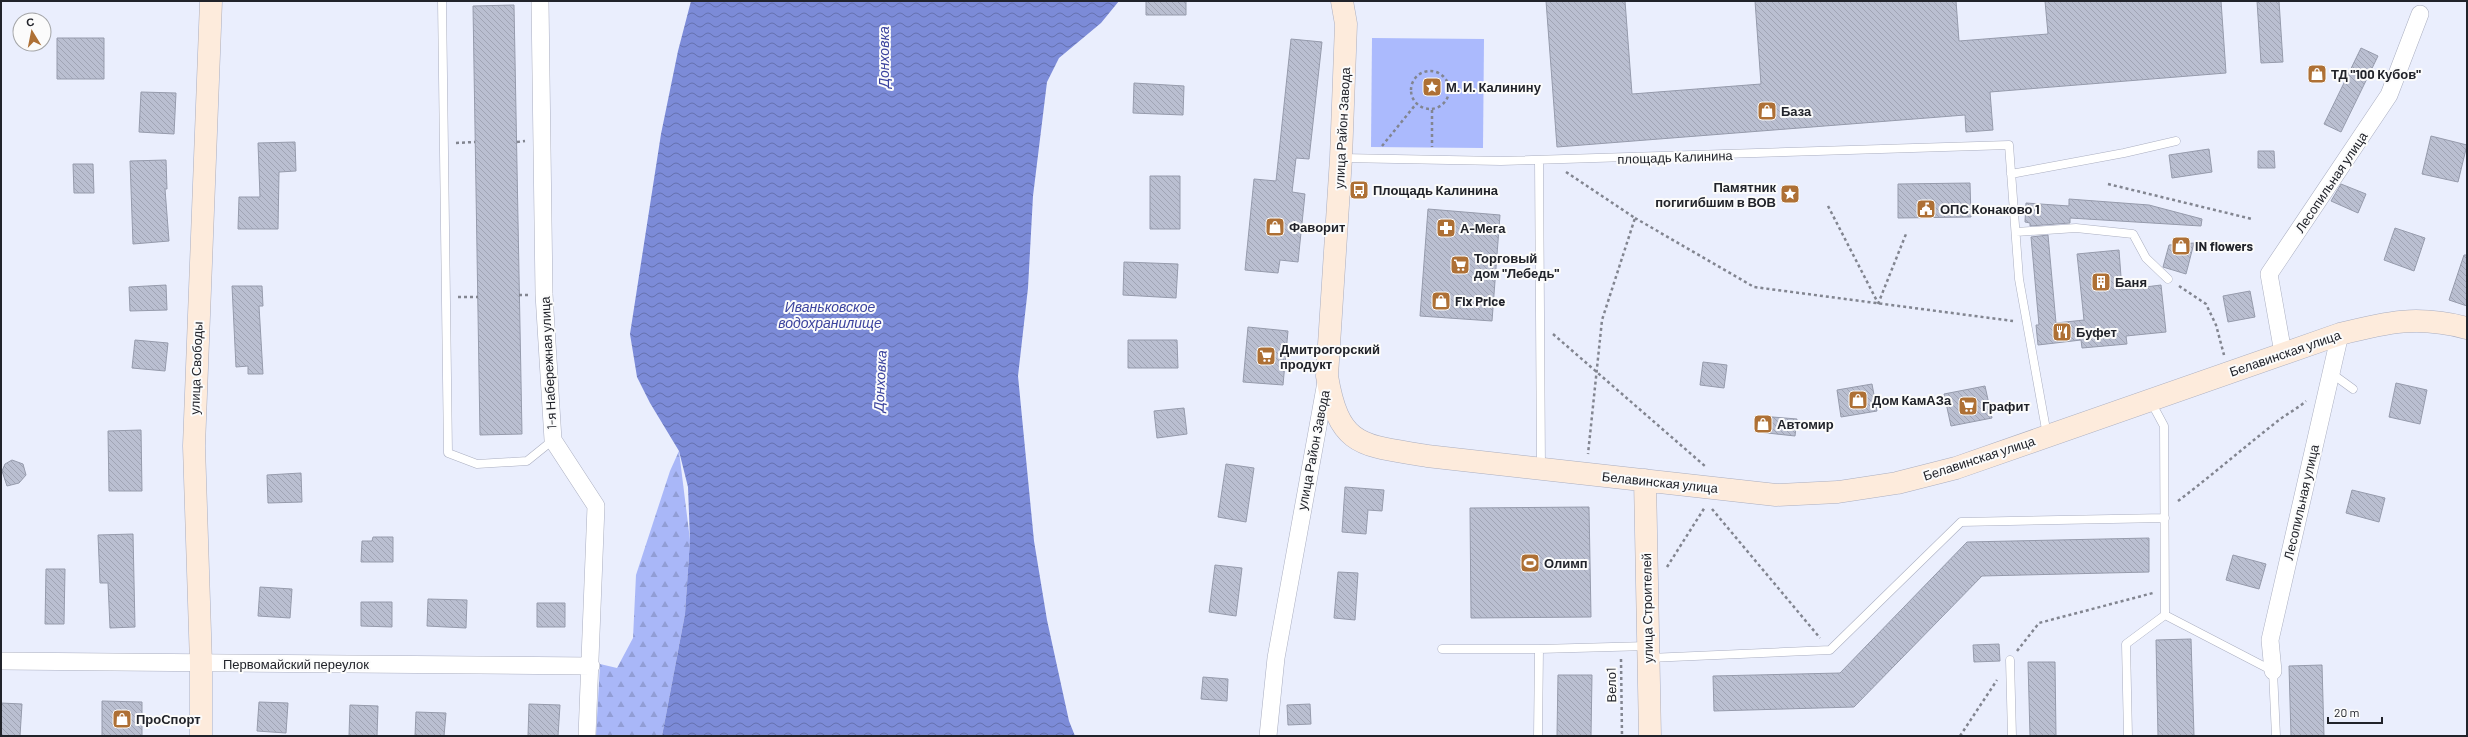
<svg xmlns="http://www.w3.org/2000/svg" width="2468" height="737" font-family="Barlow,sans-serif">
  <defs>
    <pattern id="forest-firs" width="22" height="20" patternUnits="userSpaceOnUse"><rect width="22" height="20" fill="#a9b7f8"/><path d="M5 1l3.5 6h-7zM16 11l3.5 6h-7z" fill="#919dd5"/></pattern>
    <pattern id="water-waves" width="16" height="10" patternUnits="userSpaceOnUse"><rect width="16" height="10" fill="#7c8bd8"/><path d="M0 5q4-4 8 0t8 0" fill="none" stroke="#6571af"/></pattern>
    <pattern id="building-back-hatch" width="6" height="6" patternUnits="userSpaceOnUse"><rect width="6" height="6" fill="#babfd1"/><path d="M-1 5l2 2M0 0l6 6M5-1l2 2" fill="none" stroke="#a0a4b4"/></pattern>
  </defs>
  <rect width="100%" height="100%" fill="#eaeefd"/>
  <!-- forest -->
  <path fill="url(#forest-firs)" d="M679,451L690,540L685,614L662,736H596L600,664L617,668L633,638L636,575L670,471Z"/>
  <!-- park -->
  <path fill="#abbafd" d="M1372,38L1484,39L1483,148L1371,147Z"/>
  <!-- water -->
  <path fill="url(#water-waves)" d="M691,1H1119L1101,23L1059,58L1047,82L1033,196L1028,288L1018,376L1034,541L1047,620L1069,721L1075,736H662L685,614L690,540L688,487L679,451L650,403L637,377L630,334L661,134L678,51Z"/>
  <!-- building -->
  <path fill="url(#building-back-hatch)" stroke="#969bac" d="M1146,1H1186V15H1146Z
    M1546,1H1625L1632,94L1761,84L1755,1H1956L1959,41L2048,34L2045,1H2221L2226,73L1990,92L1993,130L1966,132L1965,115L1557,147Z
    M2257,1H2279L2283,62L2261,63Z
    M514,5L522,434L480,435L473,6Z
    M57,38H104V79H57Z
    M1291,39L1322,42L1309,159L1296,158L1292,192L1305,194L1298,262L1280,260L1278,273L1245,270L1254,179L1276,181Z
    M2361,48L2378,56L2341,132L2324,124Z
    M1134,83L1184,86L1183,115L1133,113Z
    M141,92L176,93L174,134L139,132Z
    M2431,136L2467,145L2458,182L2422,174Z
    M295,142L296,171L279,172L278,229H238L239,197H260L258,143Z
    M2209,149L2212,172L2172,178L2169,155Z
    M2258,151H2274L2275,168H2258Z
    M166,160L167,189H165L169,241L133,244L130,161Z
    M73,164H93L94,193H74Z
    M1150,176H1180V229H1150Z
    M1970,183L1971,217L1898,218V184Z
    M2341,184L2366,194L2358,213L2331,201Z
    M2069,199L2149,205L2202,219L2201,226L2070,218V223L2030,226V223L2025,222L2026,203L2069,206Z
    M1428,209L1500,215L1492,321L1420,316Z
    M2395,228L2425,238L2414,271L2384,260Z
    M2048,235L2056,323L2084,320L2077,254L2119,250L2122,290L2161,285L2166,332L2126,336L2127,344L2082,348L2081,340L2038,345L2036,325H2039L2031,237Z
    M2194,243L2186,274L2163,267L2169,245Z
    M2464,255H2467V306L2449,300Z
    M1124,262L1178,264L1176,298L1123,295Z
    M166,285L167,310L130,311L129,287Z
    M232,286H262L263,306H259L263,374H248V366L236,367Z
    M2250,291L2255,317L2228,322L2223,296Z
    M1248,327L1288,331L1283,385L1243,382Z
    M135,340L168,343L165,371L132,368Z
    M1128,340H1177L1178,368H1128Z
    M1703,362L1727,365L1724,388L1700,385Z
    M2396,383L2427,390L2420,424L2389,417Z
    M1872,384L1877,411L1841,417L1837,390Z
    M1985,386L1992,418L1951,426L1944,394Z
    M1184,408L1187,434L1157,438L1154,411Z
    M1760,416L1797,419L1795,436L1758,432Z
    M141,430L142,491H109L108,431Z
    M12,460L23,464L26,475L19,483L7,486L2,471L5,464Z
    M1226,464L1254,468L1246,522L1218,517Z
    M301,473L302,502L268,503L267,475Z
    M1345,487L1384,490L1382,511L1368,510L1366,534L1342,532Z
    M2352,490L2385,498L2379,522L2346,513Z
    M1589,507L1591,617L1471,618L1470,508Z
    M133,534L135,627L110,628L108,583H100L98,535Z
    M373,537H393V562H361L362,541H372Z
    M2149,538V572L1982,576L1854,707L1714,711L1713,676L1840,673L1967,542Z
    M2233,555L2266,564L2259,589L2226,580Z
    M1215,565L1242,568L1236,616L1209,612Z
    M46,569H65L64,624H45Z
    M1338,572L1358,573L1355,620L1334,618Z
    M260,587L292,589L290,618L258,616Z
    M428,599L467,600L466,628L427,626Z
    M361,602H392V627L361,626Z
    M537,603H565V627H537Z
    M2191,639L2194,736H2158L2156,640Z
    M1999,644L2000,661L1974,662L1973,645Z
    M2028,662H2055L2056,736H2030Z
    M2322,665L2324,736H2291L2289,666Z
    M1558,675H1592L1591,736H1557Z
    M1203,677L1228,679L1227,701L1201,699Z
    M102,701L142,702V736H102Z
    M259,702L288,703L286,733L257,731Z
    M1,703L22,704L20,736H1Z
    M529,704L560,705L558,736H528Z
    M1310,704L1311,724L1288,725L1287,705Z
    M350,705L378,706L377,736H349Z
    M416,712L446,713L444,736H415Z"/>
  <g fill="none" stroke-linecap="round" stroke-linejoin="round">
    <defs>
      <path id="lane" d="M442,1L448,453L477,464L527,461L553,440
        M1342,158L1501,161L2009,145L2019,279L2047,435
        M1539,160L1541,468
        M2011,174L2124,153L2176,141
        M2016,232L2076,228L2133,234L2146,258L2168,279
        M2331,373L2353,389
        M2150,400L2164,426L2165,615L2273,671L2276,736
        M1442,649H1539
        M1649,658L1830,650L1961,522L2165,518
        M2010,660L2012,736
        M1538,736L1539,649L1648,646
        M2128,736L2126,644L2165,615"/>
      <path id="street" d="M540,1L544,294L553,440L596,506L587,736
        M2283,353L2269,274L2389,95L2420,14
        M1,661L591,666
        M2273,671L2270,640L2340,334
        M1268,736L1276,658L1326,382"/>
      <path id="secondary" d="M1342,1L1346,24L1341,158L1327,376C1339,448 1362,445 1427,456L1776,495L1838,492L1897,483L1956,468L2340,334C2388,322 2417,315 2467,328
        M1645,480L1650,736
        M201,736V664L194,446L211,1"/>
    </defs>
    <!-- lane casing -->
    <use href="#lane" stroke="#aaaec0" stroke-width="9"/>
    <!-- street casing -->
    <use href="#street" stroke="#aaaec0" stroke-width="18"/>
    <!-- secondary casing -->
    <use href="#secondary" stroke="#aaaec0" stroke-width="23"/>
    <!-- path -->
    <path stroke="#828590" stroke-width="2.5" stroke-dasharray="3 3" stroke-linecap="butt" d="M1411 90a19 19 0 1 1 38 0a19 19 0 1 1-38 0Z
      M1432,110V147
      M517,142L525,141
      M456,143L475,142
      M1382,146L1416,104
      M1566,172L1635,218L1602,320L1588,454
      M2108,184L2252,219
      M1828,206L1878,303
      M1635,218L1754,287L2013,321
      M2179,286L2206,304L2216,325L2224,355
      M519,295H528
      M458,297H478
      M1878,304L1906,234
      M1553,334L1706,467
      M2178,501C2211,476 2242,449 2274,424C2284,415 2296,410 2306,401
      M1712,509L1820,638
      M1667,567L1705,507
      M2017,651L2039,623L2153,593
      M1621,659L1622,736
      M1960,736L1997,680"/>
    <!-- lane -->
    <use href="#lane" stroke="#fff" stroke-width="8"/>
    <!-- street -->
    <use href="#street" stroke="#fff" stroke-width="17"/>
    <!-- secondary -->
    <use href="#secondary" stroke="#fdebdc" stroke-width="22"/>
  </g>
  <!-- icons -->
  <defs>
    <symbol id="shop-square" viewBox="-11 -11 22 22"><rect x="-9" y="-9" width="18" height="18" rx="4" fill="#ae7035" stroke="#fbfbfb"/><path d="M-5-2.5h2.3a2.7 3.5 0 0 1 5.4 0H5L5.5 6h-11ZM-1.5-2.5h3a1.5 2.3 0 0 0-3 0Z" fill="#fff"/></symbol>
    <symbol id="sight-square" viewBox="-11 -11 22 22"><rect x="-9" y="-9" width="18" height="18" rx="4" fill="#ae7035" stroke="#fbfbfb"/><path d="M0-6L1.8-2.2L6-1.7L2.9 1.2L3.7 5.4L0 3.3L-3.7 5.4L-2.9 1.2L-6-1.7L-1.8-2.2Z" fill="#fff"/></symbol>
    <symbol id="bus-square" viewBox="-11 -11 22 22"><rect x="-9" y="-9" width="18" height="18" rx="4" fill="#ae7035" stroke="#fbfbfb"/><path d="M-5-6H5V4H4V6H2V4H-2V6H-4V4H-5ZM-3.5-4V0h7V-4ZM-3.5 1.2v1.5H-2V1.2ZM2 1.2v1.5H3.5V1.2Z" fill="#fff"/></symbol>
    <symbol id="civic-square" viewBox="-11 -11 22 22"><rect x="-9" y="-9" width="18" height="18" rx="4" fill="#ae7035" stroke="#fbfbfb"/><path d="M-.6-6.5H3V-4.5H.6V-3L4-1V1h2V6H-6V1h2V-1L-.6-3ZM-1.2 2.5V6h2.4V2.5Z" fill="#fff"/></symbol>
    <symbol id="pharmacy-square" viewBox="-11 -11 22 22"><rect x="-9" y="-9" width="18" height="18" rx="4" fill="#ae7035" stroke="#fbfbfb"/><path d="M-2-6h4v4h4v4h-4v4h-4v-4h-4v-4h4Z" fill="#fff"/></symbol>
    <symbol id="supermarket-square" viewBox="-11 -11 22 22"><rect x="-9" y="-9" width="18" height="18" rx="4" fill="#ae7035" stroke="#fbfbfb"/><path d="M-6-5.5h2.5l.6 2H6L4.5 2H-2.5L-4.4-4H-6ZM-1.5 3.2a1.3 1.3 0 1 0 .1 0ZM3 3.2a1.3 1.3 0 1 0 .1 0Z" fill="#fff"/></symbol>
    <symbol id="building-square" viewBox="-11 -11 22 22"><rect x="-9" y="-9" width="18" height="18" rx="4" fill="#ae7035" stroke="#fbfbfb"/><path d="M-4-6H4V6H1V3H-1V6H-4ZM-2.5-4.3h1.7v1.8h-1.7ZM.8-4.3h1.7v1.8H.8ZM-2.5-1h1.7V.8h-1.7ZM.8-1h1.7V.8H.8Z" fill="#fff"/></symbol>
    <symbol id="restaurant-square" viewBox="-11 -11 22 22"><rect x="-9" y="-9" width="18" height="18" rx="4" fill="#ae7035" stroke="#fbfbfb"/><path d="M-5-6h1v4h1v-4h1v4h1v-4h1v5L-1.5 .5V6h-2V.5L-5-1ZM5-6V6H3V1.5H1.5Q1.5-4 5-6Z" fill="#fff"/></symbol>
    <symbol id="stadium-square" viewBox="-11 -11 22 22"><rect x="-9" y="-9" width="18" height="18" rx="4" fill="#ae7035" stroke="#fbfbfb"/><path d="M0-5a6.5 5 0 1 0 0 10a6.5 5 0 1 0 0-10ZM-3.5-1.8h7v3.6h-7Z" fill="#fff"/></symbol>
  </defs>
  <g fill-rule="evenodd">
    <use href="#shop-square" x="2306" y="63" width="22" height="22"/>
    <use href="#sight-square" x="1421" y="76" width="22" height="22"/>
    <use href="#shop-square" x="1756" y="100" width="22" height="22"/>
    <use href="#bus-square" x="1348" y="179" width="22" height="22"/>
    <use href="#sight-square" x="1779" y="183" width="22" height="22"/>
    <use href="#civic-square" x="1915" y="198" width="22" height="22"/>
    <use href="#shop-square" x="1264" y="216" width="22" height="22"/>
    <use href="#pharmacy-square" x="1435" y="217" width="22" height="22"/>
    <use href="#shop-square" x="2170" y="235" width="22" height="22"/>
    <use href="#supermarket-square" x="1449" y="254" width="22" height="22"/>
    <use href="#building-square" x="2090" y="271" width="22" height="22"/>
    <use href="#shop-square" x="1430" y="290" width="22" height="22"/>
    <use href="#restaurant-square" x="2051" y="321" width="22" height="22"/>
    <use href="#supermarket-square" x="1255" y="345" width="22" height="22"/>
    <use href="#shop-square" x="1847" y="389" width="22" height="22"/>
    <use href="#supermarket-square" x="1957" y="395" width="22" height="22"/>
    <use href="#shop-square" x="1752" y="413" width="22" height="22"/>
    <use href="#stadium-square" x="1519" y="552" width="22" height="22"/>
    <use href="#shop-square" x="111" y="708" width="22" height="22"/>
  </g>
  <g text-anchor="middle" stroke-width="4" stroke-linejoin="round" paint-order="stroke">
    <!-- poi labels -->
    <g font-size="13" font-weight="bold" fill="#21232a" stroke="#fbfbfb" text-anchor="start">
      <text x="2331" y="79">ТД "100 Кубов"</text>
      <text x="1446" y="92">М. И. Калинину</text>
      <text x="1781" y="116">База</text>
      <text x="1776" y="192" text-anchor="end">Памятник<tspan x="1776" dy="15">погигибшим в ВОВ</tspan></text>
      <text x="1373" y="195">Площадь Калинина</text>
      <text x="1940" y="214">ОПС Конаково 1</text>
      <text x="1289" y="232">Фаворит</text>
      <text x="1460" y="233">А-Мега</text>
      <text x="2195" y="251">IN flowers</text>
      <text x="1474" y="263">Торговый<tspan x="1474" dy="15">дом "Лебедь"</tspan></text>
      <text x="2115" y="287">Баня</text>
      <text x="1455" y="306">Fix Price</text>
      <text x="2076" y="337">Буфет</text>
      <text x="1280" y="354">Дмитрогорский<tspan x="1280" dy="15">продукт</tspan></text>
      <text x="1872" y="405">Дом КамАЗа</text>
      <text x="1982" y="411">Графит</text>
      <text x="1777" y="429">Автомир</text>
      <text x="1544" y="568">Олимп</text>
      <text x="136" y="724">ПроСпорт</text>
    </g>
    <!-- street labels -->
    <g font-size="13" fill="#21232a" stroke="#fbfbfb">
      <text transform="translate(1342 128) rotate(-87)" y="5">улица Район Завода</text>
      <text transform="translate(1675 157) rotate(-2)" y="5">площадь Калинина</text>
      <text transform="translate(2331 182) rotate(-56)" y="5">Лесопильная улица</text>
      <text transform="translate(2285 353) rotate(-19)" y="5">Белавинская улица</text>
      <text transform="translate(548 363) rotate(-93)" y="5">1-я Набережная улица</text>
      <text transform="translate(196 368) rotate(-88)" y="5">улица Свободы</text>
      <text transform="translate(1313 450) rotate(-79)" y="5">улица Район Завода</text>
      <text transform="translate(1979 458) rotate(-18)" y="5">Белавинская улица</text>
      <text transform="translate(1660 482) rotate(6)" y="5">Белавинская улица</text>
      <text transform="translate(2301 502) rotate(-77)" y="5">Лесопильная улица</text>
      <text transform="translate(1647 608) rotate(-91)" y="5">улица Строителей</text>
      <text x="296" y="669">Первомайский переулок</text>
      <text transform="translate(1611 685) rotate(-91)" y="5">Вело1</text>
    </g>
    <!-- water labels -->
    <g font-size="14" font-style="italic" fill="#3b439e" stroke="#fbfbfb">
      <text transform="translate(884 57) rotate(-90)" y="5">Донховка</text>
      <text x="830" y="312">Иваньковское<tspan x="830" dy="16">водохранилище</tspan></text>
      <text transform="translate(880 381) rotate(-87)" y="5">Донховка</text>
    </g>
  </g>
  <!-- border -->
  <rect width="2468" height="737" fill="none" stroke="#21232a" stroke-width="4"/>
  <!-- north arrow -->
  <g transform="translate(32 32) rotate(350)"><circle r="19" fill="#fbfbfb" stroke="#a4a5a7"/>
  <path d="M0-3L7 15L0 10L-7 15Z" fill="#ae7035"/>
  <text y="-6" font-size="11" font-weight="bold" text-anchor="middle" fill="#21232a">С</text>
  </g>
  <!-- scale -->
  <path d="M2328 717v6h54v-6" fill="none" stroke="#21232a" stroke-width="2"/>
  <text x="2334" y="717" font-size="12" fill="#21232a" stroke="#fbfbfb" stroke-width="3" paint-order="stroke">20 m</text>
</svg>
